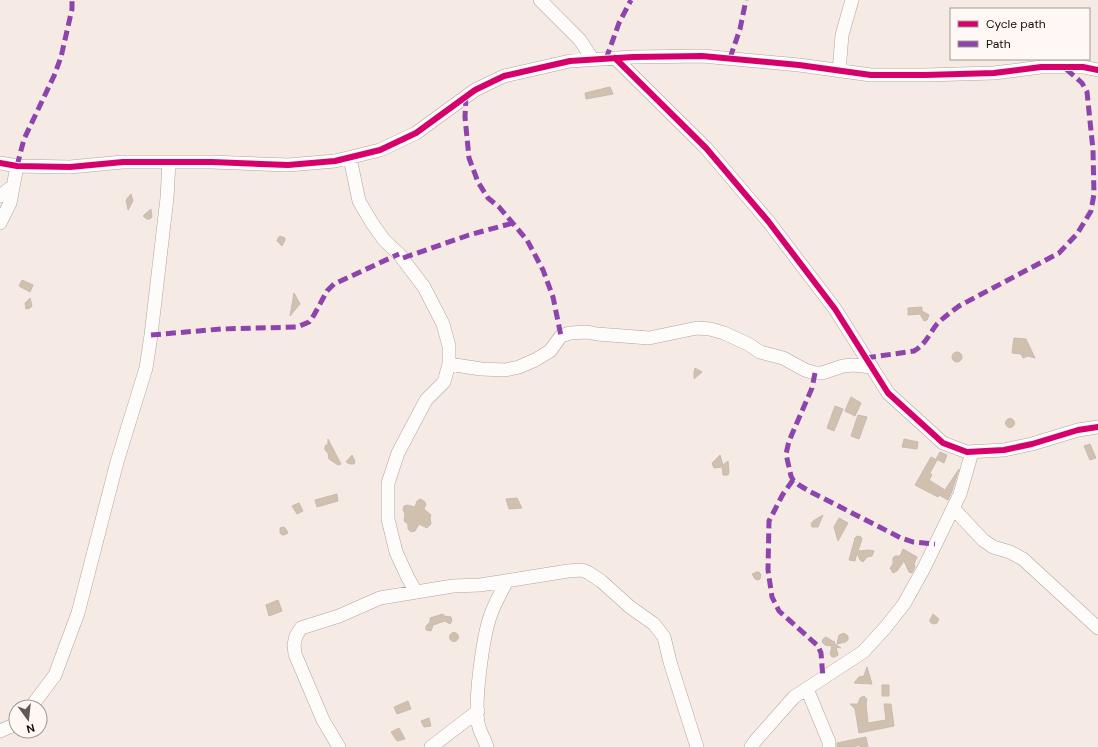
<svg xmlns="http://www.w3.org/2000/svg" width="1098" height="747" font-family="'DM Sans',sans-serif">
  <rect width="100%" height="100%" fill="#f5eae4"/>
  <!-- building -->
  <path fill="#d1c0ad" stroke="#c5bcb4" d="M610,87L613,94L586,99L585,93Z
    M131,194L133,201L128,210L126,200Z
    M151,209L152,217L150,219H147L143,216Z
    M280,236L285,238V240L282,246L277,241L278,238Z
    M22,280L33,285L30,292L19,286Z
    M294,293L300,304L290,316Z
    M30,298L32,306L30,308L26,309L25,303Z
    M922,307V311L929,315L927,320L924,321L920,314L908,315V308Z
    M1014,338L1026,339L1035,358L1028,356L1023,358L1021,354L1012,353Z
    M952 357a5 5 0 1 1 10 0a5 5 0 1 1-10 0Z
    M695,368L702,372L694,379V372Z
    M851,397L861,403L855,416L845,411Z
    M835,406L843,409L834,431L827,428Z
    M858,415L867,417L859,439L851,436Z
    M1005.5 423a4.5 4.5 0 1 1 9 0a4.5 4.5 0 1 1-9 0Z
    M328,439L341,464L338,465L329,459L328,453L325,450V446L328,444Z
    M904,439L918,442L917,449L902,447Z
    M1090,444L1096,458L1090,460L1084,446Z
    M940,452L947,455L944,463L936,459Z
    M352,455L355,461L354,464H350L346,462Z
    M720,455L723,465L728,461L729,472L728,475H723L722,467L714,468L712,463Z
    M931,457L937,460L930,473L932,475L929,480L945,490L959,469L952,491L948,500L939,495L938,497L915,485Z
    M337,494L338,501L317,507L315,500Z
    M517,498L522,508L509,509L506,499Z
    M420,499L424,501L426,504L424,509L431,515L430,518L431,524L427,528L419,524L415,531L411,532L408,529V524L404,521L405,514L403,510L404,506L407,505L415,507L417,501Z
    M299,503L303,511L297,514L292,506Z
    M823,515L818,527H812L811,524L813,521Z
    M839,518L848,523L838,541L834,527Z
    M284,527L286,529L288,533L284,535H282L280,533V528Z
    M857,536L861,537L862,539L858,551L869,550L874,551L872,556L867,557L863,562L860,560L857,553L855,561L849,560L855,538Z
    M903,549L917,557L914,564L915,567L912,573L909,572L904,561L897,571L893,573L890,568L893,564V558L895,556H900Z
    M757,572H759L761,575L760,579L758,580L755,579L752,574Z
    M278,600L282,611L269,616L266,605Z
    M443,614L444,616L451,617L452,621L450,624L445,621L433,625L431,631L426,630V626L430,622V618Z
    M933,614L939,619L937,623L933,624L930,622V620Z
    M449.5 637a4.5 4.5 0 1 1 9 0a4.5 4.5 0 1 1-9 0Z
    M844,633L848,636V640L845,642L837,644L839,635Z
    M826,637L834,642V641L835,644L841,648L836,647L838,655L835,657H832L830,654L832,646L825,645L822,642L823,639Z
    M867,667L872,684L854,683L859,677L864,676Z
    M882,685H889V696H882Z
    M864,696L867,699L866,704L868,723L886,720L884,704H891L894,726L859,733L855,709L850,704H858L860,698Z
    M408,701L411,709L397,714L394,707Z
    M429,718L431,726L424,727L421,721Z
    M399,728L405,739L397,741L391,732Z
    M866,737L868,747H860V745L853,747H837V743Z"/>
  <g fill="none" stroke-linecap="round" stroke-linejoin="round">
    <defs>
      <path id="minor" d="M540,0L580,40L593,60
        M615,58L706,148L768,221L835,309L888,393L943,443L967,452L1004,450L1032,444L1078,430L1098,427
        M839,71L842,35L852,0
        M350,158L359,201L372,223L384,240L399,254L424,287L443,324L449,346V364L444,382L426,400L398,453L388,483V519L396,552L408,578L416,592
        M0,163L17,166L70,167L123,162H212L288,165L335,161L380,150L416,133L475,90L504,76L570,61L633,57L702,56L799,65L871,75H925L994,73L1041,67H1083L1098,70
        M0,196L13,186
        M0,223L10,203L17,166
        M449,364L481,369L505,370L519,367L535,360L550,351L561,336L570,333L587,332L597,334L649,338L697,328L710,329L724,333L748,344L760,352L783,358L805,370L815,373H822L843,366L853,365L872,367
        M953,508L983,540L993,547L1010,552L1023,559L1098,628
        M807,689L829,742V747
        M31,707L55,675L78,613L117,462L146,368L151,335L167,198L169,162
        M0,731L16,724
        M339,747L323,720L295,654L294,645L296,636L301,628L339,616L380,598L453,586L480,585L568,571L582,570L589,573L601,581L630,607L654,624L664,637L670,662L697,747
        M431,747L478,711
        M487,747C485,740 481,734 479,727C473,707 483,635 491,614C495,603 501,592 507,581
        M751,747L756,740L794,697L863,652L885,628L904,604L924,568L960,494L972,452"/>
    </defs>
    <!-- minor casing -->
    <use href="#minor" stroke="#afa59f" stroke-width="14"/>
    <!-- minor -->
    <use href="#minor" stroke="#fefcfb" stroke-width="13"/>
    <!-- quiet -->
    <path stroke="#8e44ad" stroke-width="5" stroke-dasharray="10 5" stroke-linecap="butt" d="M730,58L740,29L746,0
      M606,59L619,23L631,0
      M466,96L465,117L469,158L478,182L488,198L499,207L527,240L543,270L553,297L561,336
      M17,166L24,139L54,76L61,57L72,9V0
      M403,258L469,235L513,223
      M151,335L221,329L297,327L309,322L314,315L327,291L334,284L399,254
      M866,358L914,351C926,344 929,334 937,324C944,317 951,312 959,306L1059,253L1077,234L1091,211L1094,194L1093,150L1087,92L1082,83L1065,68
      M815,373L812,388L789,441L786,454L791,476L793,480L799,485L809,491L901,538L913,542L935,544
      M793,480L783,494L769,521L768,570L772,597L779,611L818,646L821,653L823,678"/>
    <defs>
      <path id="cycleway" d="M615,58L706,148L768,221L835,309L888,393L943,443L967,452L1004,450L1032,444L1078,430L1098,427
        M0,163L17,166L70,167L123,162H212L288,165L335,161L380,150L416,133L475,90L504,76L570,61L633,57L702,56L799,65L871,75H925L994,73L1041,67H1083L1098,70"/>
    </defs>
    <!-- cycleway casing -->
    <use href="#cycleway" stroke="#fff8f5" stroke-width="8"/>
    <!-- cycleway -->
    <use href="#cycleway" stroke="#d6006c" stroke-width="6"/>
  </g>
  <!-- legend -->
  <rect x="950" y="8" width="140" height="52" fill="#fff8f5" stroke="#a19995"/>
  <rect x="958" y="21" width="20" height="6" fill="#d6006c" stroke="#a19995"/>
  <text x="986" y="28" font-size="12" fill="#150b06">Cycle path</text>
  <rect x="958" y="41" width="20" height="6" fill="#8e44ad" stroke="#a19995"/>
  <text x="986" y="48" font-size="12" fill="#150b06">Path</text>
  <!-- north arrow -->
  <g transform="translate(28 719) rotate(165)"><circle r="19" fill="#fff8f5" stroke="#a19995"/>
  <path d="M0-3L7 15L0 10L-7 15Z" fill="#635954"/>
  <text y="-6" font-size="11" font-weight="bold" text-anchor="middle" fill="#150b06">N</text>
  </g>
</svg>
